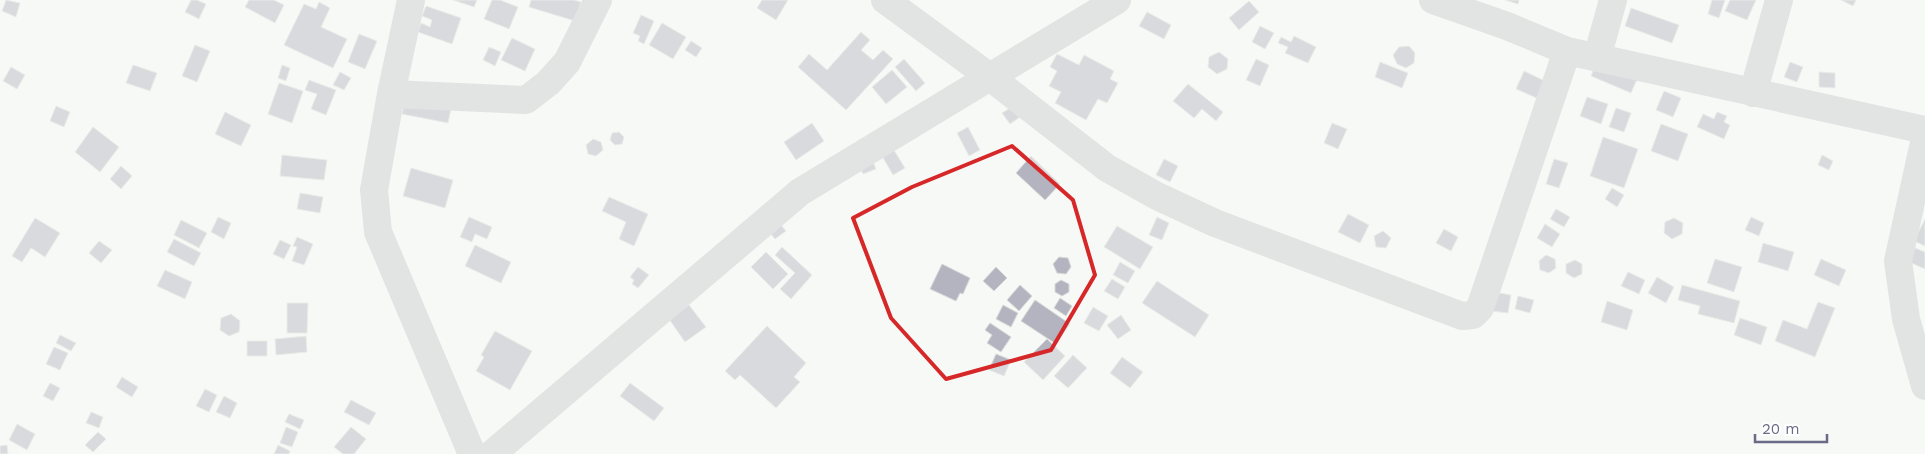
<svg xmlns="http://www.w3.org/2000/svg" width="1925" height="454" font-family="'Work Sans',sans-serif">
  <rect width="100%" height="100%" fill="#f7f9f6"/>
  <!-- building -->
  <path fill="#b3b4bf" stroke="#d9dad8" d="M6,0L20,3L16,17L2,11Z
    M191,0H197L206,4L199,19L185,12Z
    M249,0H274L284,5L275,23L245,7Z
    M453,0H477L474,7Z
    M492,0H500L518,7L509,29L484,19Z
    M531,0H574L581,2L575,21L529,7Z
    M762,0H788L776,20L757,8Z
    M1505,0H1519L1518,4Z
    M1712,0H1725L1719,18L1708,14Z
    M1730,0H1756L1747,20L1725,11Z
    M1841,0H1856L1853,6Z
    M1249,1L1259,12L1239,30L1229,18Z
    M319,2L330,8L321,27L347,39L333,68L284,45L304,4L316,9Z
    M426,6L461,18L452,44L418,32L421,23L430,27L432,20L422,16Z
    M1631,8L1679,25L1672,43L1625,26Z
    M1147,12L1171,25L1164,39L1139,26Z
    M641,15L654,21L644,44L638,41L640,36L633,33Z
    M662,23L686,37L673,59L649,45Z
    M1260,26L1274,33L1265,49L1252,42Z
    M861,32L870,40L861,50L873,60L883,50L893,59L846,110L798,67L809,54L827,70Z
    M359,34L377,41L365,69L348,62Z
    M1294,36L1316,47L1308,63L1285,53L1288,47L1278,43L1281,37L1291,42Z
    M512,38L535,49L525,71L501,60Z
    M691,41L702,48L696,57L685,50Z
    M195,45L210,51L197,82L182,76Z
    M1409,46L1415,53L1414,63L1406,68L1397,64L1393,55L1399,47Z
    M489,47L501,52L495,66L483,60Z
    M1602,51L1642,68L1631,93L1591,76Z
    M1219,52L1228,59L1227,69L1217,74L1208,67L1209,57Z
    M1057,54L1079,65L1084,55L1114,71L1110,79L1118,83L1107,103L1098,99L1086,120L1055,103L1061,92L1049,86L1057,71L1050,67Z
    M904,59L925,83L916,91L895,67Z
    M1256,59L1269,65L1260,86L1246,80Z
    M1380,62L1408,73L1402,88L1375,77Z
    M1790,62L1803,67L1797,82L1784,77Z
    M133,65L157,73L150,91L126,83Z
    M282,65L290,68L286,81L278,78Z
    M11,67L25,75L17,89L3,81Z
    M892,70L907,87L886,104L872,87Z
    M1524,71L1547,82L1539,99L1516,89Z
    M340,72L351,78L344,90L333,85Z
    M1819,72L1835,73V88L1819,87Z
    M309,80L336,90L326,115L311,109L317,94L305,90Z
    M409,81L455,90L448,123L402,114Z
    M279,83L303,91L292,123L268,114Z
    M1188,84L1223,112L1216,121L1202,109L1194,118L1173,101Z
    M1664,91L1681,98L1673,117L1656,110Z
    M1587,97L1608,104L1601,124L1580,116Z
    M56,106L70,112L64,127L50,121Z
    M1013,106L1020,117L1010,124L1002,113Z
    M1616,108L1631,113L1624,132L1609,127Z
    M225,112L251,125L241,146L215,134Z
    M1717,112L1727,116L1724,122L1730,125L1724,139L1697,127L1703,114L1714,119Z
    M812,123L824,141L796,160L784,142Z
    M1332,123L1347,129L1338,149L1324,143Z
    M1661,124L1688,134L1678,161L1651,151Z
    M93,127L119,147L100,172L75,152Z
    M968,127L980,150L969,156L957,133Z
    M619,132L624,137L622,144L615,145L610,140L612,133Z
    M1603,137L1638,149L1624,188L1590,176Z
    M593,139L601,142L603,150L596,156L588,154L586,145Z
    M889,142L905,168L893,175L878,149Z
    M282,155L327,160L324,180L280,176Z
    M1822,155L1833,161L1829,170L1818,165Z
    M1031,156L1060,184L1045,200L1016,173Z
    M871,157L876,169L863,174L858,162Z
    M1164,159L1178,166L1170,182L1156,175Z
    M1554,159L1568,163L1559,188L1546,184Z
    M121,166L132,176L121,189L110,179Z
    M411,168L453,180L445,208L403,196Z
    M1612,188L1624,195L1617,207L1605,199Z
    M300,193L323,197L320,213L297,209Z
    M609,197L648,214L634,246L619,239L626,222L602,211Z
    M1556,209L1570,217L1564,227L1550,219Z
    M1348,214L1369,225L1360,243L1338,232Z
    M218,217L231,223L224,239L211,232Z
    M469,217L492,227L487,239L475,234L472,242L460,237Z
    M1157,217L1169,223L1162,240L1149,235Z
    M1751,217L1764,223L1759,236L1745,230Z
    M35,218L60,233L45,257L31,248L22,262L12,256Z
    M1674,218L1683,223L1682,234L1672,239L1664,233L1665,222Z
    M776,219L786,231L775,239L766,228Z
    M1925,219V246L1914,241Z
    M181,220L207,233L199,248L174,235Z
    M1545,224L1560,234L1552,247L1537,238Z
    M1117,226L1153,247L1140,269L1104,247Z
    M1444,229L1458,237L1451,251L1436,243Z
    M1383,231L1391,238L1386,248L1376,247L1374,236Z
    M297,237L313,244L304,265L292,261L297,247L293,246Z
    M174,239L201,253L194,266L167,252Z
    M280,240L291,245L284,259L273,254Z
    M99,241L112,250L101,263L89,253Z
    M1763,243L1794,252L1788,271L1758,262Z
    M475,245L511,262L501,283L465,266Z
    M782,247L812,275L791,299L780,289L795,273L775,255Z
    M1915,248L1925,252V269L1909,262Z
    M766,252L788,274L773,289L751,267Z
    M1546,255L1555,259L1556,268L1549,273L1540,270L1539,261Z
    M1059,257L1068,258L1071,267L1066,274L1057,273L1053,264Z
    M1715,259L1742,267L1734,292L1707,283Z
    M1821,259L1846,270L1839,286L1814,275Z
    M1575,260L1582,264V274L1574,278L1566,273V264Z
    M1120,262L1135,271L1128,283L1113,275Z
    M942,264L970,278L963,294L960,293L956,301L930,289Z
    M638,267L649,275L638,288L632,284L634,280L630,277Z
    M996,267L1007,278L994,291L983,281Z
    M165,270L192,282L185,299L157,286Z
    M1628,272L1645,280L1639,294L1621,286Z
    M1657,277L1674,287L1666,303L1648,293Z
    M1112,279L1125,287L1118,299L1104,291Z
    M1061,280L1069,284V292L1062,296L1055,292V284Z
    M1157,281L1209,315L1195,337L1142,303Z
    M1020,285L1032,296L1019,311L1007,300Z
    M1682,285L1740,301L1734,323L1698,314L1700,306L1678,300Z
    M1494,292L1511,295L1508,313L1491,311Z
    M1518,296L1534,300L1530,313L1515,309Z
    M1060,298L1072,306L1066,316L1054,308Z
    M1035,300L1070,324L1056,344L1021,321Z
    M1607,301L1633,310L1627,330L1601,322Z
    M1818,302L1835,308L1815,357L1775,341L1783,320L1807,329Z
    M287,303H308L307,333H287Z
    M689,305L706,327L685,342L669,319Z
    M1003,305L1018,313L1011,327L996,319Z
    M1093,307L1108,316L1099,331L1084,323Z
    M231,314L240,321L239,332L229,336L220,330L221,318Z
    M1121,315L1131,330L1118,339L1107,325Z
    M1740,318L1767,327L1761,345L1734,335Z
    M990,323L1011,337L1001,352L987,343L992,335L985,330Z
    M767,326L806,363L794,377L800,382L776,408L740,375L735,380L725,371Z
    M495,331L532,351L510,390L476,371L484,357L481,355Z
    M60,335L76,343L71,351L56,343Z
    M306,336L307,352L276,355L275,339Z
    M1047,339L1065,356L1043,380L1024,362Z
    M247,341H267V356H247Z
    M54,347L68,353L60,370L46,364Z
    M996,354L1011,360L1004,376L989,370Z
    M1073,355L1087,368L1068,388L1054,376Z
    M1122,357L1143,372L1130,388L1110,373Z
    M122,377L138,387L132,397L116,387Z
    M50,383L60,388L53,401L43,396Z
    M630,383L664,408L654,421L620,396Z
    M205,389L217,395L209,412L196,406Z
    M224,396L237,403L230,418L216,412Z
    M351,400L376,413L369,425L344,412Z
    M91,412L103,417L99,428L86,423Z
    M289,414L304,420L300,429L285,422Z
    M17,424L35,434L27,450L9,440Z
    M286,427L298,432L292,447L280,443Z
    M351,427L366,439L354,454H343L334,447Z
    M98,432L106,439L93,452L85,445Z
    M7,445L8,454H0V446Z
    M278,445L290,451L289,454H274Z"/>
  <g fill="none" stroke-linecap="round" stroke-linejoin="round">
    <!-- minor -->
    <path stroke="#c7c7cd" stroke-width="28" d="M411,0L391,94L374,190L378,232L472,454
      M885,0L990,77L1107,168L1157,196L1215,223L1462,316L1473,315L1480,308L1567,51
      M1433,0L1507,26L1567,51L1925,130
      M1597,58L1613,0
      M1753,93L1779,0
      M391,94L526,100L548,83L567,62L598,0
      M1925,138L1898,261L1906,319L1925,386
      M492,454L800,192L1117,0"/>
  </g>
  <!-- marked area -->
  <path d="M0 0H1925V454H0ZM1012,146L1073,200L1095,275L1051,350L946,379L891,318L853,218L912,187Z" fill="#f7f9f6" fill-opacity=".55" fill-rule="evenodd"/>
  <path fill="none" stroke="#d62828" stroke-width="4" stroke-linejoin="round" d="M1012,146L1073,200L1095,275L1051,350L946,379L891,318L853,218L912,187Z"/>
  <!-- scale -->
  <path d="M1755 434v8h72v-8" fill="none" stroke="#696a86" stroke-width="2.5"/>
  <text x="1762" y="434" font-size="15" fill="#696a86" stroke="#ffffff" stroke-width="4" paint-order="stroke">20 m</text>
</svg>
